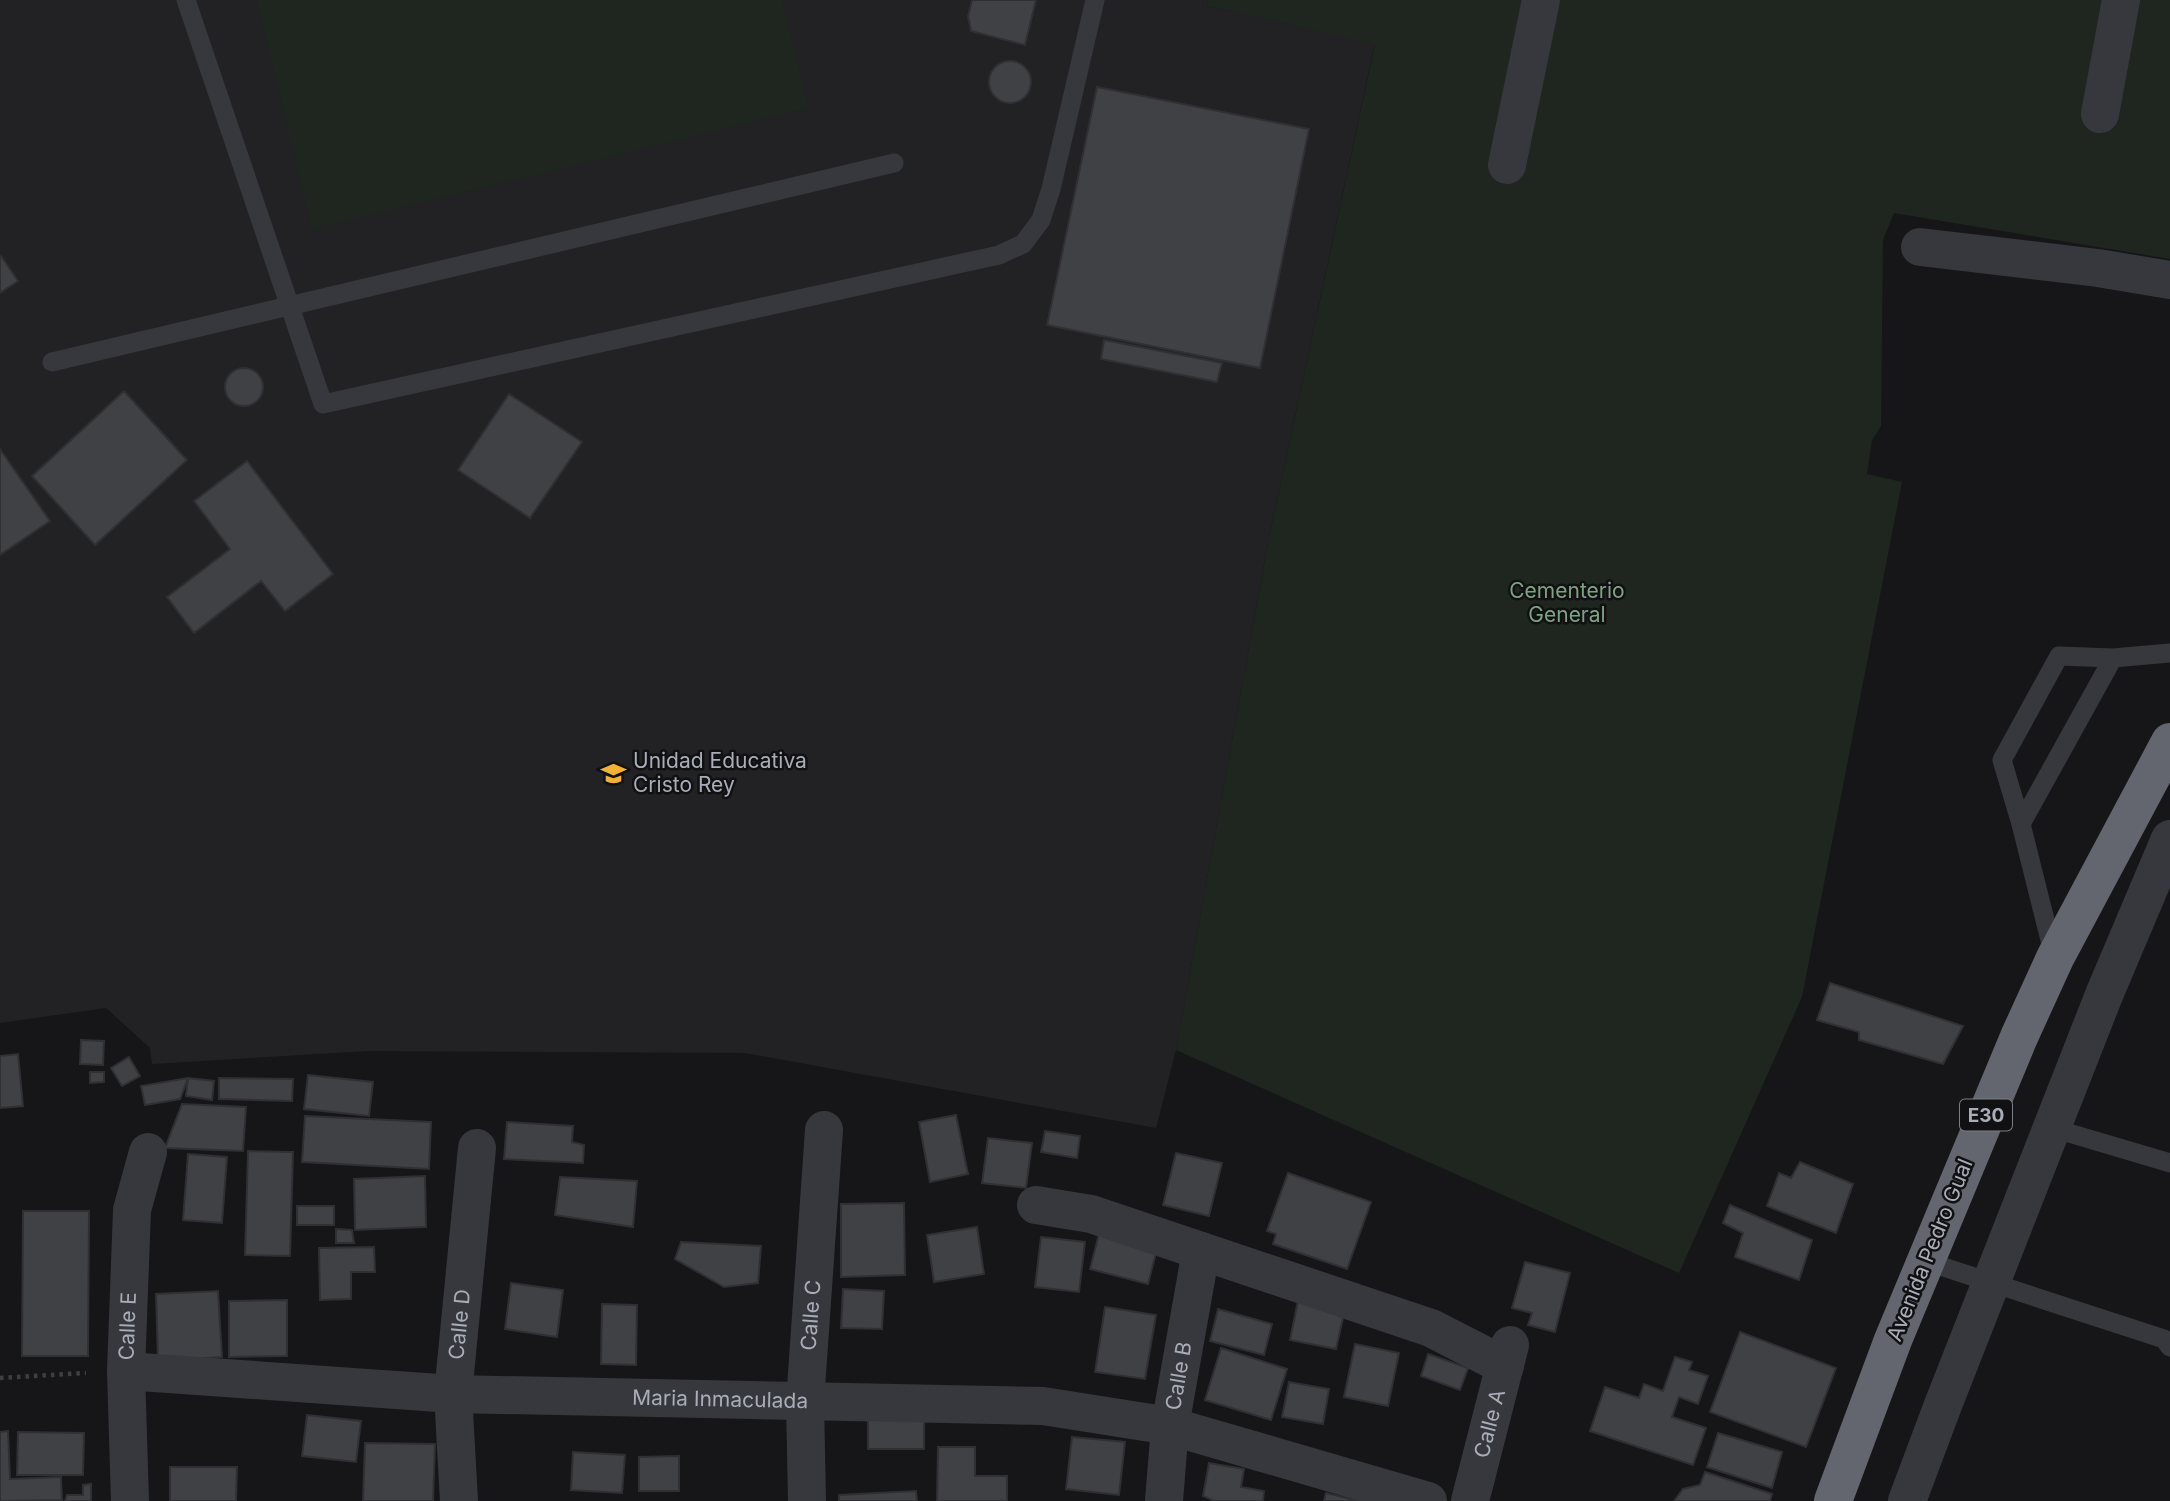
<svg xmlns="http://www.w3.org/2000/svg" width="2170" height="1501" font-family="Inter,sans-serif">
  <rect width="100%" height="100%" fill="#161618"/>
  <!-- built -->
  <path fill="#222225" d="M0,0H1208L1207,6L1375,43L1269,538L1176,1050L1156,1128L745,1053L368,1051L152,1064L150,1048L106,1008L0,1023Z"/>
  <!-- green -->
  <path fill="#1e261f" d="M257,0H782L808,108L312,229Z
    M1208,0H2170V259L1894,213L1883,240L1881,426L1872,440L1867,474L1902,482L1802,997L1679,1273L1176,1050L1269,538L1375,44L1207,6Z"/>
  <!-- building -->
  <path fill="#404145" stroke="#303034" stroke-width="2" d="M972,0H1036L1025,45L971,31L968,16Z
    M989 82a21 21 0 1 1 42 0a21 21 0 1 1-42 0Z
    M1097,87L1309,129L1260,368L1047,325Z
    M1,256L18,281L0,293V257Z
    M1104,340L1222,363L1217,382L1101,359Z
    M225 387a19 19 0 1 1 38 0a19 19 0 1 1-38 0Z
    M124,391L187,460L95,545L32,476Z
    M509,394L582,442L530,518L458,470Z
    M0,449L50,521L0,555Z
    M247,461L333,574L285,611L261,581L194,633L167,597L230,549L194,501Z
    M1830,983L1963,1026L1943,1064L1859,1040V1032L1817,1020Z
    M81,1040L104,1041L103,1065L80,1064Z
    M18,1054L23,1106L0,1108V1056Z
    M129,1057L140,1076L122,1086L111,1068Z
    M90,1072H104V1082L90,1083Z
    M308,1075L373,1082L369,1116L304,1109Z
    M188,1078L214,1081L212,1100L186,1096Z
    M188,1078L180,1099L145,1105L141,1086Z
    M219,1078L293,1079L292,1101L219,1099Z
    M182,1104L246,1107L243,1151L165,1148Z
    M956,1115L968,1174L930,1182L919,1122Z
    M305,1116L431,1122L429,1169L302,1162Z
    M507,1122L573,1126L572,1142L584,1145L583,1163L504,1159Z
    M1045,1131L1080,1136L1077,1158L1041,1152Z
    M988,1138L1032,1143L1026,1188L982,1183Z
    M248,1151L293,1152L290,1256L245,1255Z
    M1176,1153L1222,1163L1209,1216L1163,1205Z
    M188,1154L227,1157L222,1223L183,1220Z
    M1800,1162L1853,1184L1836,1233L1767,1206L1779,1173L1791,1178Z
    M1288,1173L1371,1202L1347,1269L1273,1244L1276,1234L1267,1231Z
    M425,1176L426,1227L355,1230L354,1179Z
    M560,1177L637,1181L633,1227L555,1215Z
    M904,1203L905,1275L841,1277V1204Z
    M1730,1205L1812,1240L1799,1280L1735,1257L1743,1233L1723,1223Z
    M297,1206H334V1225H297Z
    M23,1211H89L88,1356H22Z
    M977,1227L984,1274L934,1282L927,1235Z
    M336,1229L352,1230L354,1243H336Z
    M1100,1230L1158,1245L1148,1284L1090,1269Z
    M1041,1237L1085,1242L1079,1292L1035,1287Z
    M681,1242L761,1246L758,1283L724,1287L675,1259Z
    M374,1247L375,1272H351V1299L320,1300L319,1248Z
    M1525,1262L1570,1273L1555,1332L1528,1325L1532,1313L1512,1308Z
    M511,1283L563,1290L557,1337L505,1329Z
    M843,1289L884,1291L882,1329L841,1328Z
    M218,1291L222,1357L158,1361L156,1294Z
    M1300,1291L1347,1300L1336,1349L1290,1340Z
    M287,1300V1356L229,1357V1301Z
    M602,1304L637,1305L636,1365L601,1364Z
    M1105,1307L1156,1315L1145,1379L1095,1372Z
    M1218,1309L1272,1324L1264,1355L1210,1341Z
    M1740,1332L1836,1368L1806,1447L1710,1412Z
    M1355,1344L1399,1353L1388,1406L1344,1397Z
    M1221,1348L1287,1369L1271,1420L1205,1400Z
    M1428,1354L1468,1368L1460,1390L1421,1376Z
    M1675,1357L1692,1362L1689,1370L1708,1376L1698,1404L1679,1397L1672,1417L1706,1428L1693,1465L1590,1431L1605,1387L1639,1398L1644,1384L1663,1391Z
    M1289,1382L1329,1389L1323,1424L1282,1417Z
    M307,1415L361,1421L356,1462L302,1456Z
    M868,1416H924V1449H868Z
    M8,1431L10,1479L61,1477L62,1500L0,1501V1432Z
    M18,1432L84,1433L83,1475H17Z
    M1718,1433L1782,1452L1772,1488L1707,1467Z
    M1072,1437L1125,1442L1119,1495L1066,1489Z
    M365,1443L435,1444L433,1501H363Z
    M938,1447H975V1476H1007V1501H937Z
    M573,1452L625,1455L622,1493L571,1490Z
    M679,1456V1491H639V1457Z
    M1209,1463L1244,1469L1241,1487L1264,1491L1263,1501H1214L1203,1496Z
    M170,1467H237L236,1501H170Z
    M1705,1472L1772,1494L1770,1501H1674L1683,1489L1700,1485Z
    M91,1484V1501H65L67,1495H83V1485Z
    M916,1491L917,1501H839V1495Z
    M1326,1493L1359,1501H1324Z"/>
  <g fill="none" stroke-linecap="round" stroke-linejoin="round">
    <!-- path -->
    <path stroke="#3d3f44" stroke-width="4.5" stroke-dasharray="3.5 5" stroke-linecap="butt" d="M0,1378L86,1373"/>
    <!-- lane -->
    <path stroke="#37383d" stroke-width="19" d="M186,0L323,404L999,255L1023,244L1041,220L1051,189L1095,0
      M52,362L894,163
      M2021,824L2113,658
      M2054,956L2021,824L2002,760L2059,656L2113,658L2170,653
      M2052,1128L2170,1163
      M1925,1261L2164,1339L2170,1347"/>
    <!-- street -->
    <g stroke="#37383d" stroke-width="38">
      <path d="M2100,114L2121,0"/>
      <path d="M1507,165L1541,0"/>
      <path d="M1920,247L2098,268L2170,280"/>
      <path d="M1036,1205L1091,1214L1431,1328L1505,1366"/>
      <path id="s1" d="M126,1371L453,1394L1043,1406L1170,1426L1428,1501"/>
      <path id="s2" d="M130,1501L126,1371L132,1210L148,1152"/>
      <path id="s3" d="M459,1501L453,1394L477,1148"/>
      <path id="s4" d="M807,1501L805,1402L824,1130"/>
      <path id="s5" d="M1164,1501L1170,1426L1201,1251"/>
      <path id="s6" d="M1470,1501L1510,1345"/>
      <path d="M1907,1501L1943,1405L2104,995L2170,839"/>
    </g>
    <!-- highway -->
    <path stroke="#63666e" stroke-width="38" d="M1833,1501L1893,1340L2019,1037L2055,958L2170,742"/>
  </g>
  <!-- icons -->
  <defs>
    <symbol id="school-bare" viewBox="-9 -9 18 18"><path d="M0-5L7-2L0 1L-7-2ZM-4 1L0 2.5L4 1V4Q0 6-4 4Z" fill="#f2b134" stroke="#111113" stroke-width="2.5" paint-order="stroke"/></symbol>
  </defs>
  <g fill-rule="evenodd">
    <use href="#school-bare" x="596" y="756" width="35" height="35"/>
  </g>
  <g text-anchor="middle" stroke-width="5" stroke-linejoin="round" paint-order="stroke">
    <!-- shield labels -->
    <rect fill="#111113" stroke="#7b7e86" stroke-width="2" x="1960" y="1099.5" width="52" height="31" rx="5"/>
    <g font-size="19" font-weight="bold" fill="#a8adb8">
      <text x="1986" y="1122">E30</text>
    </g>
    <!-- park labels -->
    <g font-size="21" fill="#7fa381" stroke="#111113">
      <text x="1567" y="598">Cementerio<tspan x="1567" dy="24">General</tspan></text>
    </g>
    <!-- poi labels -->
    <g font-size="21" fill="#a8adb8" stroke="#111113" text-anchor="start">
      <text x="633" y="768">Unidad Educativa<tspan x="633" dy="24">Cristo Rey</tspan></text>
    </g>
    <!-- street labels -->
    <g font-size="21" fill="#a8adb8" stroke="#111113">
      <text transform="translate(1930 1250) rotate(-68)" y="7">Avenida Pedro Gual</text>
      <text dy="7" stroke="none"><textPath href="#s4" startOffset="186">Calle C</textPath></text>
      <text dy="7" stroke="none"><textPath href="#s3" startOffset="177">Calle D</textPath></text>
      <text dy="7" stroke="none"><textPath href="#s2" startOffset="175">Calle E</textPath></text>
      <text dy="7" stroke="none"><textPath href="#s5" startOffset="126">Calle B</textPath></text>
      <text dy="7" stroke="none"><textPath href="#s1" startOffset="595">Maria Inmaculada</textPath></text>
      <text dy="7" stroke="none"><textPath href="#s6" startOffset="80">Calle A</textPath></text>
    </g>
  </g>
</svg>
